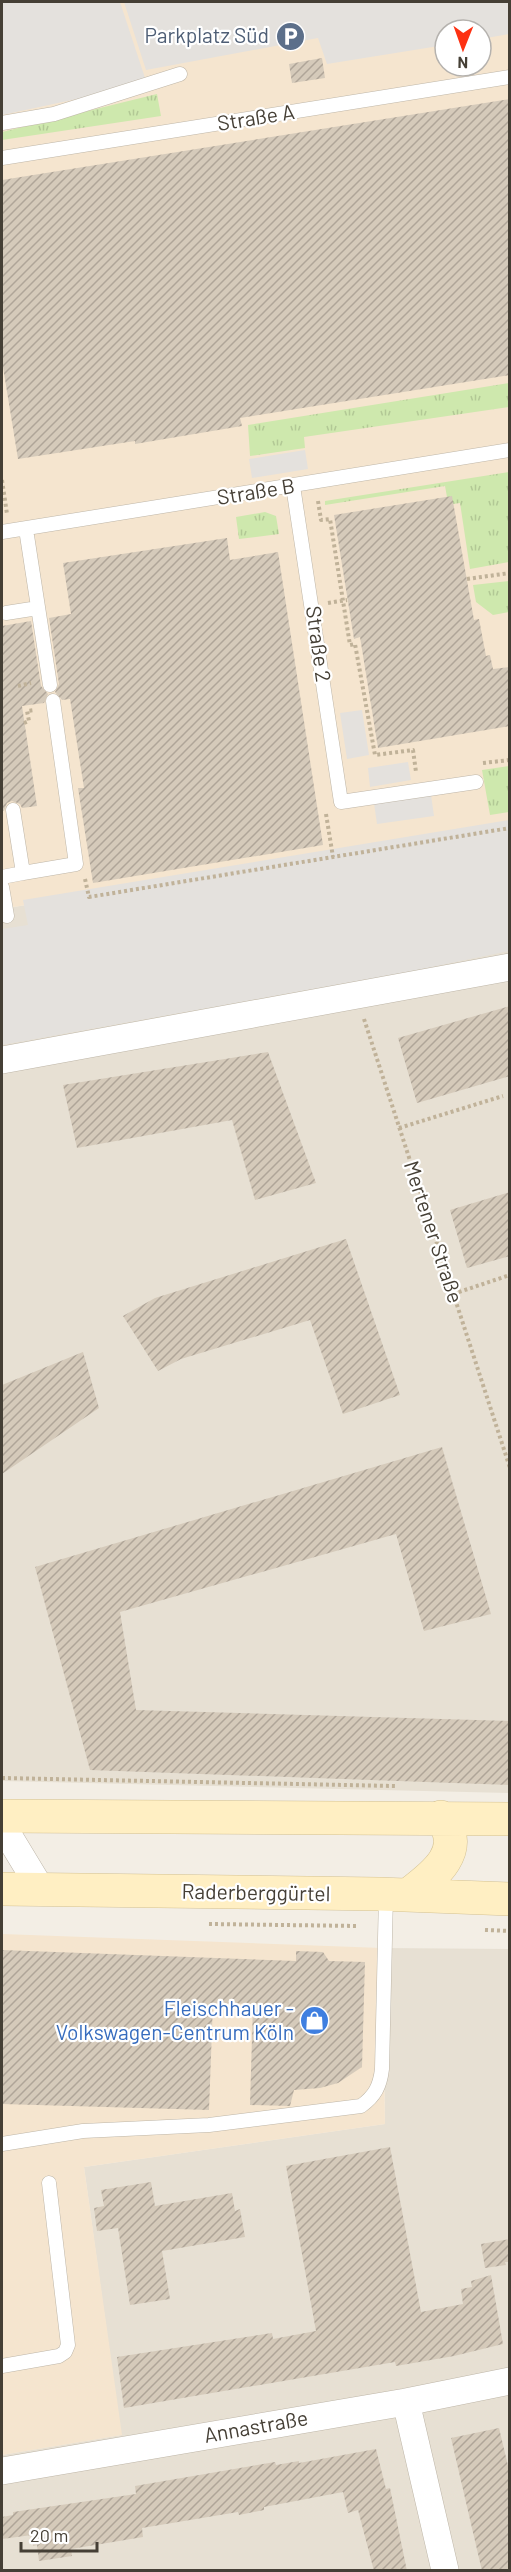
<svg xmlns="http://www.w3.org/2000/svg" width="511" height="2572" font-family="Barlow,sans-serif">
  <defs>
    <pattern id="grass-tufts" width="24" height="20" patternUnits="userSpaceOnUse" patternTransform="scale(1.5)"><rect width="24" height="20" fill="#cee8ad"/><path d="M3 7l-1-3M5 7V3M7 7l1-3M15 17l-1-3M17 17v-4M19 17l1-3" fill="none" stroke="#b2c895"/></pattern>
    <pattern id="building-hatch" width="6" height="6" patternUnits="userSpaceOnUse" patternTransform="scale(1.5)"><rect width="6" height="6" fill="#d5caba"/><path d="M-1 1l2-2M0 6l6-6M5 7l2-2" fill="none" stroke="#afa598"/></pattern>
  </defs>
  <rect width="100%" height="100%" fill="#f3eee5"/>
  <!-- residential -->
  <path fill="#e7e0d3" d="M509,824V1793L2,1781V909Z
    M383,1948L509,1949V2570H2V2455L121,2435L84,2167L385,2124Z"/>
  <!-- commercial -->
  <path fill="#f5e5cf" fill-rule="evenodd" d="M2,2H509V824L2,909ZM445,30H481V66H445Z
    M2,1934L382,1948L385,2124L84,2167L122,2435L2,2455Z"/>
  <!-- grass -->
  <path fill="url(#grass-tufts)" d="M157,94L161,116L2,140V132Z
    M509,383V407L304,437L305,448L250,456L248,425Z
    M509,472V562L470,569L460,503L453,504L447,497L445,486L325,505V501Z
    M265,512L276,516L279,534L239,539L236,517Z
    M509,581V612L493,615L476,602L473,585Z
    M509,766V812L490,815L482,770Z"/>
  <!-- parking -->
  <path fill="#e4e1dd" d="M2,2H120L147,84L2,115Z
    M124,2H509V34L481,39V30H445V45L327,64L318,38L146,70Z
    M305,450L308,469L252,478L249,459Z
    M362,710L369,755L347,759L340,713Z
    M408,762L411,780L370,787L368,768Z
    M431,795L434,816L377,824L374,803Z
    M509,820V951L412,971L2,1045V929L28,925L23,900Z"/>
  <!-- building -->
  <path fill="url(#building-hatch)" d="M322,58L325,78L292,83L289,64Z
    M510,99V375L240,418L242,426L135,444V441L18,459L2,361V180Z
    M452,496L474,620L479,619L486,656L490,655L493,669L510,667V726L378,748L360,637L354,639L334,515Z
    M227,538L230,560L278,552L323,845L93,883L78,788H84L70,699L62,700L55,692L59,684L49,618L71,614L63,563Z
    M31,621L41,686L48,694L44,703L22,706L37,806L22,808L20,804L12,801L7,803L4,811H2V626Z
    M510,1006V1076L417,1103L398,1038Z
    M268,1052L316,1183L255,1200L232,1120L77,1148L63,1085Z
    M510,1192V1256L467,1268L450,1210Z
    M346,1239L400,1395L343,1414L310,1320L181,1359L158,1371L123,1316L155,1298Z
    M83,1352L99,1408L2,1474V1385Z
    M442,1447L491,1614L424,1631L396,1534L120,1612L136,1710L510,1721V1785L90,1770L35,1567Z
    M2,1950L296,1961V1951L323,1952L329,1961L365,1962L362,2067L338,2083L320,2088L294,2090L290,2106L250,2105L253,2004L213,2003L209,2110L2,2104Z
    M390,2147L421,2312L463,2304L461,2289L472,2287L471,2281L491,2275L503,2344L454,2356L396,2366L395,2362L124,2408L117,2357L272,2333L273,2339L316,2331L286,2166Z
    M151,2182L155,2206L232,2193L235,2211L240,2209L245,2237L162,2251L170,2299L130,2305L118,2228L97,2231L94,2208L104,2206L101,2190Z
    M510,2239V2262H505L506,2265L485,2268L481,2244Z
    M499,2428L510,2474V2571H482L451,2438Z
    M376,2449L386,2489L390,2488L407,2571H374L358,2510L348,2513L343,2492L264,2507V2510L239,2515L238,2512L142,2528L143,2537L71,2549L72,2556L39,2561L37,2545L33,2546L32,2535L2,2539V2517L13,2515V2512L136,2494L135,2486L275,2462L276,2465L299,2461V2463Z"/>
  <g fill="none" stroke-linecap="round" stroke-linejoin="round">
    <defs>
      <path id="lane" d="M2,123L54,114L180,74
        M2,158L510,77
        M293,486L341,802L476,782
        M26,529L50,685
        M2,532L510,450
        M6,613L38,608
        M23,873L76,864L53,701
        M2,877L23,873L13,810
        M2,887L7,916
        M2,2144L83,2131L209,2125L361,2106C375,2096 380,2086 382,2069L386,1895
        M2,2366L59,2356L65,2352L68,2345L49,2183"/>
      <path id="street" d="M2,1060L510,967
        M2,1825L42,1891
        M406,2402L445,2570
        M2,2471L406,2402L510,2381"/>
      <path id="secondary" d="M2,1816L510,1819
        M2,1889L379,1894L510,1899
        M408,1895C433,1876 467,1852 441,1817"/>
    </defs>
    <!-- lane casing -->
    <use href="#lane" stroke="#beb6a8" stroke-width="15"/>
    <!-- street casing -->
    <use href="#street" stroke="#beb6a8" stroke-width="28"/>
    <!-- secondary casing -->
    <use href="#secondary" stroke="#d4c294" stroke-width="34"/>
    <!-- path -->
    <path stroke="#c0b299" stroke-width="4" stroke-dasharray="3 3" stroke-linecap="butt" d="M477,29V30
      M481,37L485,62
      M2,480L7,514
      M318,501L321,520L330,519L350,645L355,644L375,755L413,750L416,772
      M467,579L510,573
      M328,603L347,600
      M18,686L31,683
      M24,723L29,721L27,711L35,710
      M483,763L510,760
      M326,814L333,857
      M85,879L89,897L510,828
      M364,1019L510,1468
      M399,1128L503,1096
      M453,1294L510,1275
      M2,1778L395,1786
      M209,1924L358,1926
      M485,1930L510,1931"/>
    <!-- lane -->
    <use href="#lane" stroke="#fff" stroke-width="14"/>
    <!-- street -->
    <use href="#street" stroke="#fff" stroke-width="27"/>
    <!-- secondary -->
    <use href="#secondary" stroke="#ffefc3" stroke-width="33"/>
  </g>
  <!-- icons -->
  <defs>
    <symbol id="parking-disc" viewBox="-11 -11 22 22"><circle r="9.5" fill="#5c6f8a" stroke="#fff"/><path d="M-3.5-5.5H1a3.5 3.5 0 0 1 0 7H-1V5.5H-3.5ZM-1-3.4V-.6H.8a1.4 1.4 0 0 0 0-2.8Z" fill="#fff"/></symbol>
    <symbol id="shop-disc" viewBox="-11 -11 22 22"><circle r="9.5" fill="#3f7fe0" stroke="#fff"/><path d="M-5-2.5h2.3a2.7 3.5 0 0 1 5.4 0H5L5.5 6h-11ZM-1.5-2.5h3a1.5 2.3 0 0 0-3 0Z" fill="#fff"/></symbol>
  </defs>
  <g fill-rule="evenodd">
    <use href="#parking-disc" x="274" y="20" width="33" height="33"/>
    <use href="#shop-disc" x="298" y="2004" width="33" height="33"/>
  </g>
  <g text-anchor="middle" stroke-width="4.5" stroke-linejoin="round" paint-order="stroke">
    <!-- service labels -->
    <g font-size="21" fill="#4e5e75" stroke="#fff" text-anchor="end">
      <text x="269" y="43">Parkplatz Süd</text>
    </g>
    <!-- street labels -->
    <g font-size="21" fill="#453f35" stroke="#fff">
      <text transform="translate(256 118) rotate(-9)" y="7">Straße A</text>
      <text transform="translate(256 492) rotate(-9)" y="7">Straße B</text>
      <text transform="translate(318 644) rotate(82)" y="7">Straße 2</text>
      <text transform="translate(433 1232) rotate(72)" y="7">Mertener Straße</text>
      <text transform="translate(256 1893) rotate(1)" y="7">Raderberggürtel</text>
      <text transform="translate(256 2427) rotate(-10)" y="7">Annastraße</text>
    </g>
    <!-- shop labels -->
    <g font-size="21" fill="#366cbe" stroke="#fff" text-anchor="end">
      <text x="294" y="2016">Fleischhauer -<tspan x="294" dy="24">Volkswagen-Centrum Köln</tspan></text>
    </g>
  </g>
  <!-- border -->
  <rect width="511" height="2572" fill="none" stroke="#453f35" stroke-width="6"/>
  <!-- north arrow -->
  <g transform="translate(463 48) rotate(181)"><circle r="28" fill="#ffffff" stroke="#b5b2ae" stroke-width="1.5"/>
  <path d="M0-4.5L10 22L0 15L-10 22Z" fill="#fd3112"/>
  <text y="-9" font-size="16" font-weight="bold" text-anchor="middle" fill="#453f35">N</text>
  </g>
  <!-- scale -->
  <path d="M21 2542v9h76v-9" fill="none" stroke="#453f35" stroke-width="3"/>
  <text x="30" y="2542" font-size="18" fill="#453f35" stroke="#ffffff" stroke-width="4.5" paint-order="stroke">20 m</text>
</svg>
